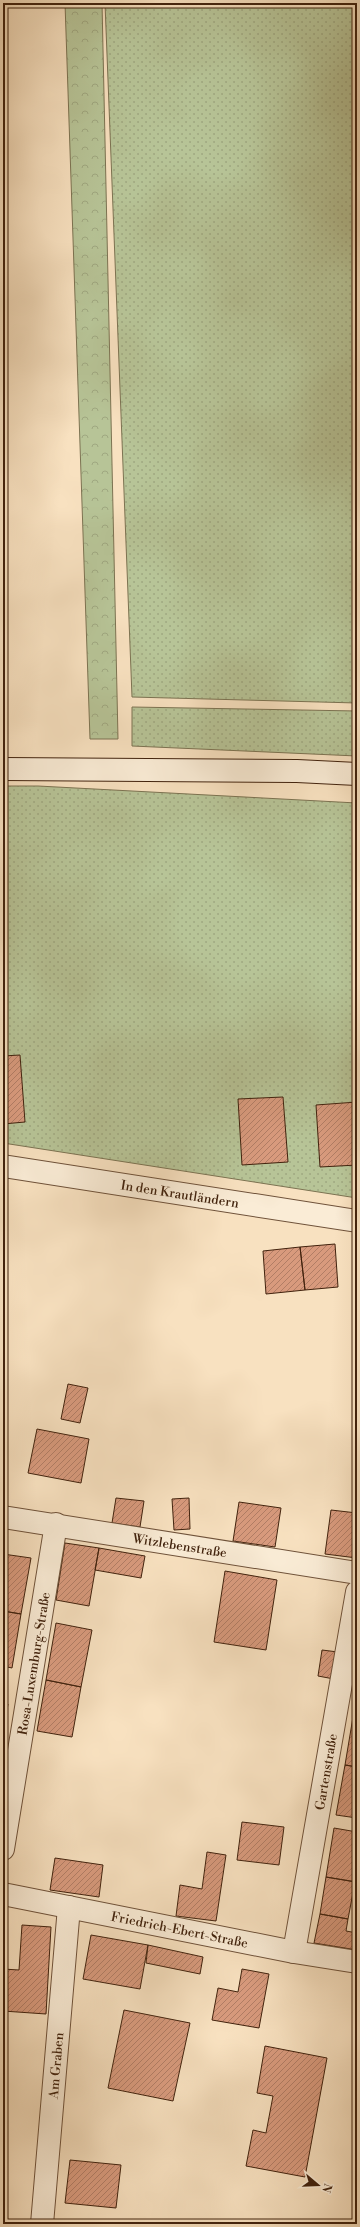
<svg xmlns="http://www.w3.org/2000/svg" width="360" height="2227" font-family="'Libre Bodoni',serif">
  <defs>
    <pattern id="grass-dots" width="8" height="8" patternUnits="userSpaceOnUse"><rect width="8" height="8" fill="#b7c497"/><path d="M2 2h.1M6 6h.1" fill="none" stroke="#9fa881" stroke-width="1.8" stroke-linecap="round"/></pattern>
    <pattern id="forest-crowns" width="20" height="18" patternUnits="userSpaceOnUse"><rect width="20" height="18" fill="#b7c497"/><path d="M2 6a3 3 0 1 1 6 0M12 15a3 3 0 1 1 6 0" fill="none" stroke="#9fa881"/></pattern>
    <pattern id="building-hatch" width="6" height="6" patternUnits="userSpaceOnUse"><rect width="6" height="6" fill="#d89a7d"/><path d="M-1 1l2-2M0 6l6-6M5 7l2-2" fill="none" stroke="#b17d65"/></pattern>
  </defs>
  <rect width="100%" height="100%" fill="#f8e1c0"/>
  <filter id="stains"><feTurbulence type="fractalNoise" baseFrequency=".005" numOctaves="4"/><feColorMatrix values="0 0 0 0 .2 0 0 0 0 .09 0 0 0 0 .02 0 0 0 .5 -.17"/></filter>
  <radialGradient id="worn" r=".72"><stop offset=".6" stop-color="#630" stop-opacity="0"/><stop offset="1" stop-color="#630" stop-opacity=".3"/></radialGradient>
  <!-- grass -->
  <path fill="url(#grass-dots)" stroke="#7c7352" d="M105,3H357V703L132,697Z
    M132,707L357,711V756L132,746Z
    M3,786H38L357,803V1198L3,1143Z"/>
  <!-- forest -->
  <path fill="url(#forest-crowns)" stroke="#7c7352" d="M65,3H102L118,739H90Z"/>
  <!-- building -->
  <path fill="url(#building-hatch)" stroke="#41220d" d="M20,1055L25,1122L3,1124V1056Z
    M283,1097L288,1162L242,1165L238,1099Z
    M357,1102V1165L320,1167L316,1105Z
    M335,1244L338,1287L305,1290L300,1247Z
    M300,1247L305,1290L266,1294L263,1251Z
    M68,1384L88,1388L80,1423L61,1419Z
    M37,1429L89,1439L81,1483L28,1473Z
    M116,1498L144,1501L140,1527L112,1523Z
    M189,1498L190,1529L174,1530L172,1499Z
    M239,1502L281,1508L275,1547L233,1541Z
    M331,1510L357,1513V1558L325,1554Z
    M65,1543L99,1548L89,1606L56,1600Z
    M99,1548L145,1556L141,1578L95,1570Z
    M3,1554L31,1558L21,1614L3,1611Z
    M225,1571L277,1580L266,1650L214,1642Z
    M3,1611L21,1614L12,1668L3,1666Z
    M56,1623L92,1630L81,1687L46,1680Z
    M322,1650L338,1652L334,1679L318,1676Z
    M46,1680L81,1687L72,1737L37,1731Z
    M3,1703L8,1704L3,1733Z
    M354,1711H357V1767L345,1765Z
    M345,1765L357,1767V1818L336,1815Z
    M242,1822L284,1827L279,1865L237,1860Z
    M334,1828L357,1832V1882L326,1877Z
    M207,1852L226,1855L216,1921L176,1916L180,1885L202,1889Z
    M55,1858L103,1865L99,1897L50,1890Z
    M326,1877L355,1882L348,1919L320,1914Z
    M320,1914L348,1919L346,1931L357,1933V1950L314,1943Z
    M22,1925L51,1927L46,2014L3,2011V1969L19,1970Z
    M91,1935L148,1945L140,1989L83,1979Z
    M148,1945L203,1957L200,1974L146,1963Z
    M242,1969L269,1974L259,2028L212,2020L218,1988L238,1992Z
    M124,2010L190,2023L173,2101L108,2088Z
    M265,2046L327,2058L305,2177L246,2166L253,2130L266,2133L273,2096L257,2093Z
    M70,2160L121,2165L116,2208L65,2203Z"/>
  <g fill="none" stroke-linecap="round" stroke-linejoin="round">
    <defs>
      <g id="street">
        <path id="s1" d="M3,1166L357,1221"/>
        <path id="s2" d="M3,1517L357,1573"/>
        <path id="s3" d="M3,1849L56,1524"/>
        <path id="s4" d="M3,1894L294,1952L357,1962"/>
        <path id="s5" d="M294,1952L357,1592"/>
        <path id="s6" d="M42,2224L69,1907"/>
      </g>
      <path id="secondary" d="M3,769L297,771L357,774"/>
    </defs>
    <!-- street casing -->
    <use href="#street" stroke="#6f523a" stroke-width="24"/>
    <!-- secondary casing -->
    <use href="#secondary" stroke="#41220d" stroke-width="24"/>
    <!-- street -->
    <use href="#street" stroke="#faecd6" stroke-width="22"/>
    <!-- secondary -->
    <use href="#secondary" stroke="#faecd6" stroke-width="22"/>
  </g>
  <g text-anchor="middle" stroke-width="4" stroke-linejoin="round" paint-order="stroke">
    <!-- street labels -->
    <g font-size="13" fill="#41220d" stroke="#faecd6">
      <text dy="5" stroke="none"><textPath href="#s1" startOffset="179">In den Krautländern</textPath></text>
      <text dy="5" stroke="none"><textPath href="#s2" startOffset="179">Witzlebenstraße</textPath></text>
      <text dy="5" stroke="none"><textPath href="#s3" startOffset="188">Rosa-Luxemburg-Straße</textPath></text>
      <text dy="5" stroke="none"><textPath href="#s5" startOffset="183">Gartenstraße</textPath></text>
      <text dy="5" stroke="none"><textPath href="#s4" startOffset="180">Friedrich-Ebert-Straße</textPath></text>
      <text dy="5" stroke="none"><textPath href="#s6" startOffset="159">Am Graben</textPath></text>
    </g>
  </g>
  <!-- margin -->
  <rect width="360" height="2227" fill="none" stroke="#f8e1c0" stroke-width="16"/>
  <rect x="4" y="4" width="352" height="2219" fill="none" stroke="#41220d" stroke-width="2"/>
  <rect x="8" y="8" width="344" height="2211" fill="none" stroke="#41220d"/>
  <!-- north arrow -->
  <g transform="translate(318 2185) rotate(109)" stroke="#faecd6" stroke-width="3" paint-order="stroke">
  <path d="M0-3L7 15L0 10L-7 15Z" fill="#41220d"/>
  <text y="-6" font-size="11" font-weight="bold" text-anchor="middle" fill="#41220d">N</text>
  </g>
  <rect width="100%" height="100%" filter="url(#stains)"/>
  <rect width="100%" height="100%" fill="url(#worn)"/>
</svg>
